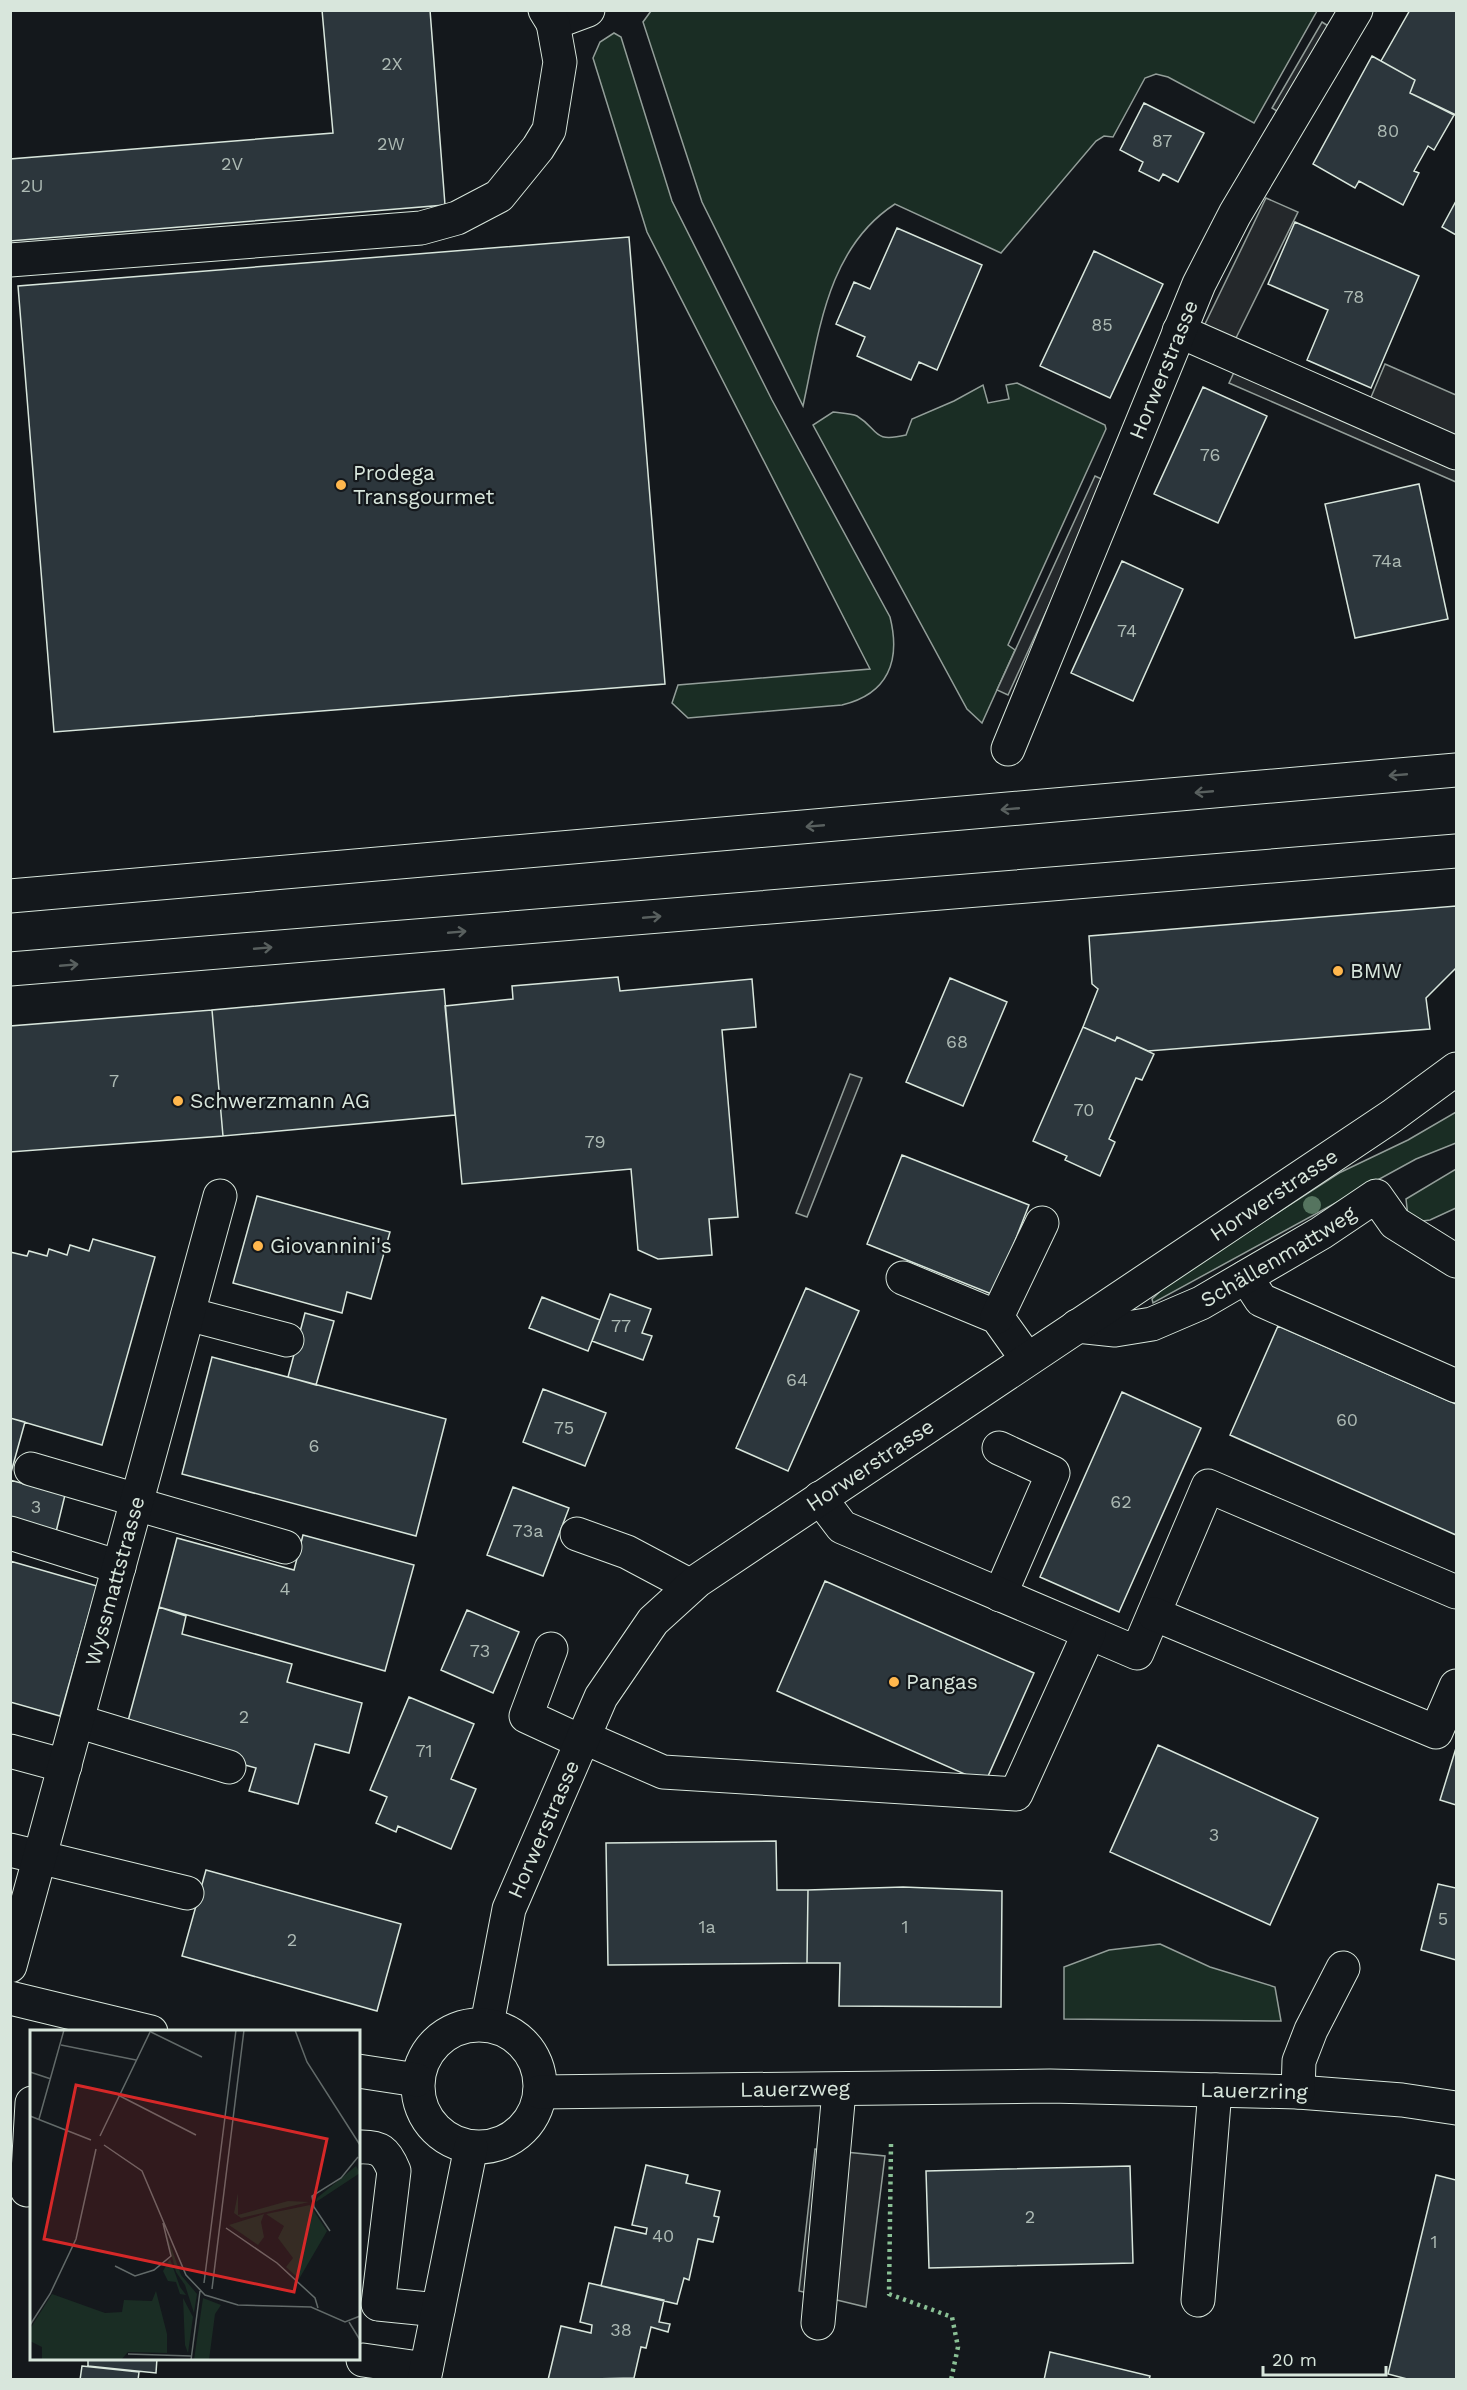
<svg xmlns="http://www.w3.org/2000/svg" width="1467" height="2390" font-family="'Work Sans',sans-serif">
  <rect width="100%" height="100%" fill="#14181c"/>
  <!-- green -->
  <path fill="#1a2d24" stroke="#939e99" stroke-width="1.5" d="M651,11V10L1317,11L1254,123L1168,77L1156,74L1145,78L1113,137L1104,136L1096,141L1001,253L895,204C827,248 819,333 803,406L702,202L643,22Z
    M614,33L621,37L672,201L772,400L890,617C901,661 888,694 842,705L688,718L672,703L678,685L870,669L647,232L593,58L600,42Z
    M1017,383L1105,425L1106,429L1008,645L1015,650L982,723L967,709L813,425L833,412C840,413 851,413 857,416C880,430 871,443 906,435L912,419L954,401L983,385L988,403L1009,399L1006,385Z
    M1456,1112V1143L1416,1159L1153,1303L1152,1299L1169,1283L1339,1173L1408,1140Z
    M1456,1169V1208L1430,1220L1415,1222L1408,1216L1406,1199Z
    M1160,1944L1210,1967L1275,1987L1281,2021L1064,2019V1967L1109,1950Z"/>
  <!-- parking -->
  <path fill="#24282b" stroke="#939e99" stroke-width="1.5" d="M1322,22L1333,29L1283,115L1272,108Z
    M1266,198L1298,212L1234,342L1205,324Z
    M1385,364L1456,395V440L1369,402Z
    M1236,368L1456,463V482L1229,383Z
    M1095,476L1106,481L1008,695L997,690Z
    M850,1074L862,1078L807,1217L796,1213Z
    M815,2149L885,2156L866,2307L799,2291Z"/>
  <!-- building -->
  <path fill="#2c363c" stroke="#d8e6dc" stroke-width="1.5" d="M322,10H430L445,205L10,241V159L333,133Z
    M1410,10H1456V115L1410,93L1415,80L1381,61Z
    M1372,56L1415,80L1410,93L1454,115L1434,150L1428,146L1414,171L1419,173L1403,205L1359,181L1355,188L1313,164Z
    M1144,103L1204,133L1178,182L1163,174L1159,181L1139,171L1143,162L1120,150Z
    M1456,201V235L1442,227Z
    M1295,222L1419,276L1371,388L1307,360L1328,310L1268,284Z
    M897,228L982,265L937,370L919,362L911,380L857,356L865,337L836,324L854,282L870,289Z
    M629,237L665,684L54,732L18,286Z
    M1094,251L1163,284L1110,398L1040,366Z
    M1203,387L1267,416L1218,523L1154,494Z
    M1419,484L1448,619L1355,638L1325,504Z
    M1122,561L1183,589L1133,701L1071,673Z
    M1456,906V968L1426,998L1430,1029L1148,1051L1117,1037L1115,1041L1083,1027L1098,989L1092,984L1089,936Z
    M618,977L620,991L752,979L756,1027L722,1030L738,1217L709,1219L712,1255L658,1259L638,1250L631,1169L462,1184L445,1006L513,999L512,986Z
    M950,978L1007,1002L963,1106L906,1082Z
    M444,989L455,1115L223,1136L212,1010Z
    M212,1010L223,1136L10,1152V1026Z
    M1083,1027L1115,1041L1117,1037L1154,1054L1142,1080L1136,1078L1109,1139L1115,1142L1100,1176L1065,1160L1067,1156L1033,1141Z
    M902,1155L1029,1205L994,1295L867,1244Z
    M257,1196L390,1232L371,1299L347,1292L342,1313L233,1283Z
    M93,1239L155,1257L102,1445L10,1418V1252L27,1256L29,1251L47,1256L49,1249L67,1255L70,1245L89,1251Z
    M806,1288L859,1311L788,1471L736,1448Z
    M610,1294L651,1309L642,1333L652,1336L643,1360L592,1341Z
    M542,1297L600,1320L588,1351L529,1328Z
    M305,1313L334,1321L316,1385L288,1377Z
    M1278,1326L1456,1404V1535L1230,1435Z
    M212,1357L446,1419L416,1536L182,1474Z
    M543,1389L606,1413L585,1466L523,1442Z
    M1122,1392L1201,1428L1119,1612L1040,1577Z
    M10,1418L25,1422L10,1476Z
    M10,1480L65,1495L56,1532L10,1519Z
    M513,1487L569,1508L543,1576L487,1555Z
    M303,1535L414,1565L385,1671L159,1607L177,1538L294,1570Z
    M10,1561L97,1586L60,1716L10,1702Z
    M825,1581L1034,1673L985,1783L777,1691Z
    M159,1607L186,1616L182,1634L292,1664L287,1682L362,1703L349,1753L315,1744L298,1804L249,1791L256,1768L125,1732Z
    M467,1610L519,1632L493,1693L441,1670Z
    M409,1697L474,1724L451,1779L476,1789L451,1849L398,1826L396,1832L376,1823L387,1797L370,1790Z
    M1158,1745L1318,1818L1270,1925L1110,1852Z
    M1456,1748V1805L1440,1800Z
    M776,1841L777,1890H808L807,1963L608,1965L606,1843Z
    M206,1870L401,1924L377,2011L182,1956Z
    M1438,1884L1456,1888V1960L1421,1950Z
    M903,1887L1002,1891L1001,2007L839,2006L840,1963H807L808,1890Z
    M646,2165L688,2175L686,2183L720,2191L714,2216L719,2217L713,2242L698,2239L689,2280L684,2278L677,2304L601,2286L615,2227L646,2234L647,2228L632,2225Z
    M1130,2166L1133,2263L929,2268L926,2171Z
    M1436,2175L1456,2180V2380H1411L1388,2374Z
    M589,2283L664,2300L659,2322L670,2324L668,2332L651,2327L646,2348L641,2347L634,2378L548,2380L561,2326L591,2333L592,2325L580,2322Z
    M1050,2352L1150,2376L1149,2380H1044Z
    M88,2358H157L156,2373L88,2366Z
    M82,2366L139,2372L138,2380H80Z"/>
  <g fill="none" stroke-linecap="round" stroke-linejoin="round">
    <defs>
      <g id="minor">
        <path d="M545,10L553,23L588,10"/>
        <path d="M10,260L421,228L457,218L499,196L538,148L549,130L560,62L553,23"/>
        <path d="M1179,331L1456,453"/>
        <path id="s1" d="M1008,749L1199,284L1235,214L1356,10"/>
        <path d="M1246,1277L1261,1300L1456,1386"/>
        <path d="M903,1278L997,1317L1027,1359"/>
        <path d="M188,1314L287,1340"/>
        <path d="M997,1317L1042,1223"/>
        <path id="s2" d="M1077,1326L1115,1330L1152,1324L1201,1303L1321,1233L1376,1196L1395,1223L1456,1261"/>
        <path d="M999,1448L1053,1473L1000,1595"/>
        <path d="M31,1469L137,1500"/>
        <path d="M820,1498L842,1527L1137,1653L1208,1486L1456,1592"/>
        <path d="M136,1504L285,1547"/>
        <path d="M10,1533L119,1567"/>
        <path d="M577,1534L627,1552L691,1586"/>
        <path d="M1154,1614L1436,1732L1456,1686"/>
        <path d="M551,1649L526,1716L580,1741"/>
        <path d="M77,1721L229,1767"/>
        <path d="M583,1737L663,1772L1016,1794L1089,1633"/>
        <path d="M10,1751L65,1766"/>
        <path d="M10,1850L187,1893"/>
        <path id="s3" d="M10,1966L220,1196"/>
        <path d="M10,1998L151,2032"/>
        <path id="s4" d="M487,2024L509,1909L601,1697L653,1621L697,1581L1392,1116L1456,1069"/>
        <circle cx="479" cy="2086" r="61"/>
        <path d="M358,2071L417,2080"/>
        <path id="s5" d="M540,2092L1050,2086L1298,2092L1402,2100L1456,2108"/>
        <path d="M1298,2092L1299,2061L1311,2030L1343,1968"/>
        <path d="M358,2147C380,2146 386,2151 394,2171L378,2304L438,2310"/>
        <path d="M27,2190L32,2103"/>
        <path d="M1198,2300L1215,2090"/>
        <path d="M818,2323L839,2091"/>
        <path d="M363,2360L426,2369"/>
        <path d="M424,2380L471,2147"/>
      </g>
      <path id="highway" d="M10,896L1456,770
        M10,969L1456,851"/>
    </defs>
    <!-- minor casing -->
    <use href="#minor" stroke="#d8e6dc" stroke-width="35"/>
    <!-- highway casing -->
    <use href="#highway" stroke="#d8e6dc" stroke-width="35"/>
    <!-- minor -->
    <use href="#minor" stroke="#14181c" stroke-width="33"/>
    <!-- highway -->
    <use href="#highway" stroke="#14181c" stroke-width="33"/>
    <!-- hedge -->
    <path stroke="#8ac095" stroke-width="4.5" stroke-dasharray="3 4.5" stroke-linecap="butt" d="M891,2144L889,2294L952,2317L958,2347L951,2380"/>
  </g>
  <!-- trees -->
  <circle fill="#55745f" cx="1312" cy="1205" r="9"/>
  <!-- one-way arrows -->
  <defs><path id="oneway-shaft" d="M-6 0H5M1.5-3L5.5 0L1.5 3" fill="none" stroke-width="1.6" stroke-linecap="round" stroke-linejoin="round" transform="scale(1.5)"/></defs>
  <g stroke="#59605f">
    <use href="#oneway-shaft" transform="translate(1398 775) rotate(175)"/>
    <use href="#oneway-shaft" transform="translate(1204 792) rotate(175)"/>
    <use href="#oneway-shaft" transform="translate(1010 809) rotate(175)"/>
    <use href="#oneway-shaft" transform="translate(815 826) rotate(175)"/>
    <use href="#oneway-shaft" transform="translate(652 917) rotate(-5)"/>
    <use href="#oneway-shaft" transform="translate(457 932) rotate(-5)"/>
    <use href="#oneway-shaft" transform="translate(263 948) rotate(-5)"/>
    <use href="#oneway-shaft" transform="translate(69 965) rotate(-5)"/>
  </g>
  <!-- markers -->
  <g fill="#ffb74d" stroke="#14181c" stroke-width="2">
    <circle cx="341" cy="485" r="6"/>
    <circle cx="1338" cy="971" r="6"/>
    <circle cx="178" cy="1101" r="6"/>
    <circle cx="258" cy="1246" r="6"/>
    <circle cx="894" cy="1682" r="6"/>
  </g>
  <g text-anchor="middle" stroke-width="4.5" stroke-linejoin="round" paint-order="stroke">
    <!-- number labels -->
    <g font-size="18" fill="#adbab4">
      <text x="392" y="70">2X</text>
      <text x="1388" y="137">80</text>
      <text x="1162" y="147">87</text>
      <text x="391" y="150">2W</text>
      <text x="232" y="170">2V</text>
      <text x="32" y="192">2U</text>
      <text x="1354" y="303">78</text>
      <text x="1102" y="331">85</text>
      <text x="1210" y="461">76</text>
      <text x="1387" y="567">74a</text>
      <text x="1127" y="637">74</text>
      <text x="957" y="1048">68</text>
      <text x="114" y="1087">7</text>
      <text x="1084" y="1116">70</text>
      <text x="595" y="1148">79</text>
      <text x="621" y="1332">77</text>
      <text x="797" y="1386">64</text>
      <text x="1347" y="1426">60</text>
      <text x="564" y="1434">75</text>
      <text x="314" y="1452">6</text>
      <text x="1121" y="1508">62</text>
      <text x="36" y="1513">3</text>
      <text x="528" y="1537">73a</text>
      <text x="285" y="1595">4</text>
      <text x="480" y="1657">73</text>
      <text x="244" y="1723">2</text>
      <text x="424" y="1757">71</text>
      <text x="1214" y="1841">3</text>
      <text x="1443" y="1925">5</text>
      <text x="707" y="1933">1a</text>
      <text x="905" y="1933">1</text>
      <text x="292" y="1946">2</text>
      <text x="1030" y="2223">2</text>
      <text x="663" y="2242">40</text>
      <text x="1434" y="2248">1</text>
      <text x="621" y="2336">38</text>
    </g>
    <!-- street labels -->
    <g font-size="21" fill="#d8e6dc" stroke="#14181c">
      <text dy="7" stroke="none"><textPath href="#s1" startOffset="410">Horwerstrasse</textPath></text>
      <text dy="7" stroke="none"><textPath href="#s4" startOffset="1194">Horwerstrasse</textPath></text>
      <text dy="7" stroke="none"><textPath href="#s2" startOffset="219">Schällenmattweg</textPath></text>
      <text dy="7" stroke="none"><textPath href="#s4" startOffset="708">Horwerstrasse</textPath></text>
      <text dy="7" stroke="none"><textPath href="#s3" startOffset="399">Wyssmattstrasse</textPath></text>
      <text dy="7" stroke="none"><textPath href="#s4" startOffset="204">Horwerstrasse</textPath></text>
      <text dy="7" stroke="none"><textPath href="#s5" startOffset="255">Lauerzweg</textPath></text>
      <text dy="7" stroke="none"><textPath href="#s5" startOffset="714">Lauerzring</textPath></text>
    </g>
    <!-- poi labels -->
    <g font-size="21" fill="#d8e6dc" stroke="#14181c" text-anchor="start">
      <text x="353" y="480">Prodega<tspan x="353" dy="24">Transgourmet</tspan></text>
      <text x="1350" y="978">BMW</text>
      <text x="190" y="1108">Schwerzmann AG</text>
      <text x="270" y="1253">Giovannini's</text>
      <text x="906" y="1689">Pangas</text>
    </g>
  </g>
  <!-- overview -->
  <g transform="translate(30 2030)">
    <rect width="330" height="330" fill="#14181c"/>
    <path d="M326,136L330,143L286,172L287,168ZM208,163V185L258,171L279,172L211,188L204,183ZM280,175L297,201L269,249L256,237L263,228L248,208L254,196L236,184ZM234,184L231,192L234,207L228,215L199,195ZM135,200L151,245L167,264L164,283L155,255L146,242ZM140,229L150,257L156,265L150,264L146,252L138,251L133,241ZM126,261L137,304V323L98,322L91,330H12V317L0,311V299L22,264L75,283L92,282L94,270L122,271ZM153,268L163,287L158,323L155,315ZM173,268L191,275L185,284L179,330H164Z" fill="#1a2d24"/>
    <path fill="none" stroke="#626a69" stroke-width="1.5" d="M265,0L277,32L330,115M121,2L172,27M31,15L106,30M0,42L21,49M88,65L166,105M0,86L61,110M9,89L34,0M70,106L121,0M74,115L112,141L156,245L175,265L208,275L281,277L315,292L330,286M196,198L247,233L285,268L288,278M300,201L284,177L282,166L311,148L328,127M85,236L105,246L124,240L141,226L133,193M174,253L206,0M182,259L214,0M319,292L330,310M0,295L20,264L46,209L66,119M98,324L161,326M161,330L170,261"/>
    <path fill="#d62828" fill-opacity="0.15" stroke="#d62828" stroke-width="3" d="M46,55L297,109L264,262L14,209Z"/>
    <rect width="330" height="330" fill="none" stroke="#d8e6dc" stroke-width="3"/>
  </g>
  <!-- border -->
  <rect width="1467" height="2390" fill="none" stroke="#d8e6dc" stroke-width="24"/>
  <!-- scale -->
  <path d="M1263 2366v9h123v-9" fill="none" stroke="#d8e6dc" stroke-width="3"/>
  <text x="1272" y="2366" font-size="18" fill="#d8e6dc" stroke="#14181c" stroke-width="4.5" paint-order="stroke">20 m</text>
</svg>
